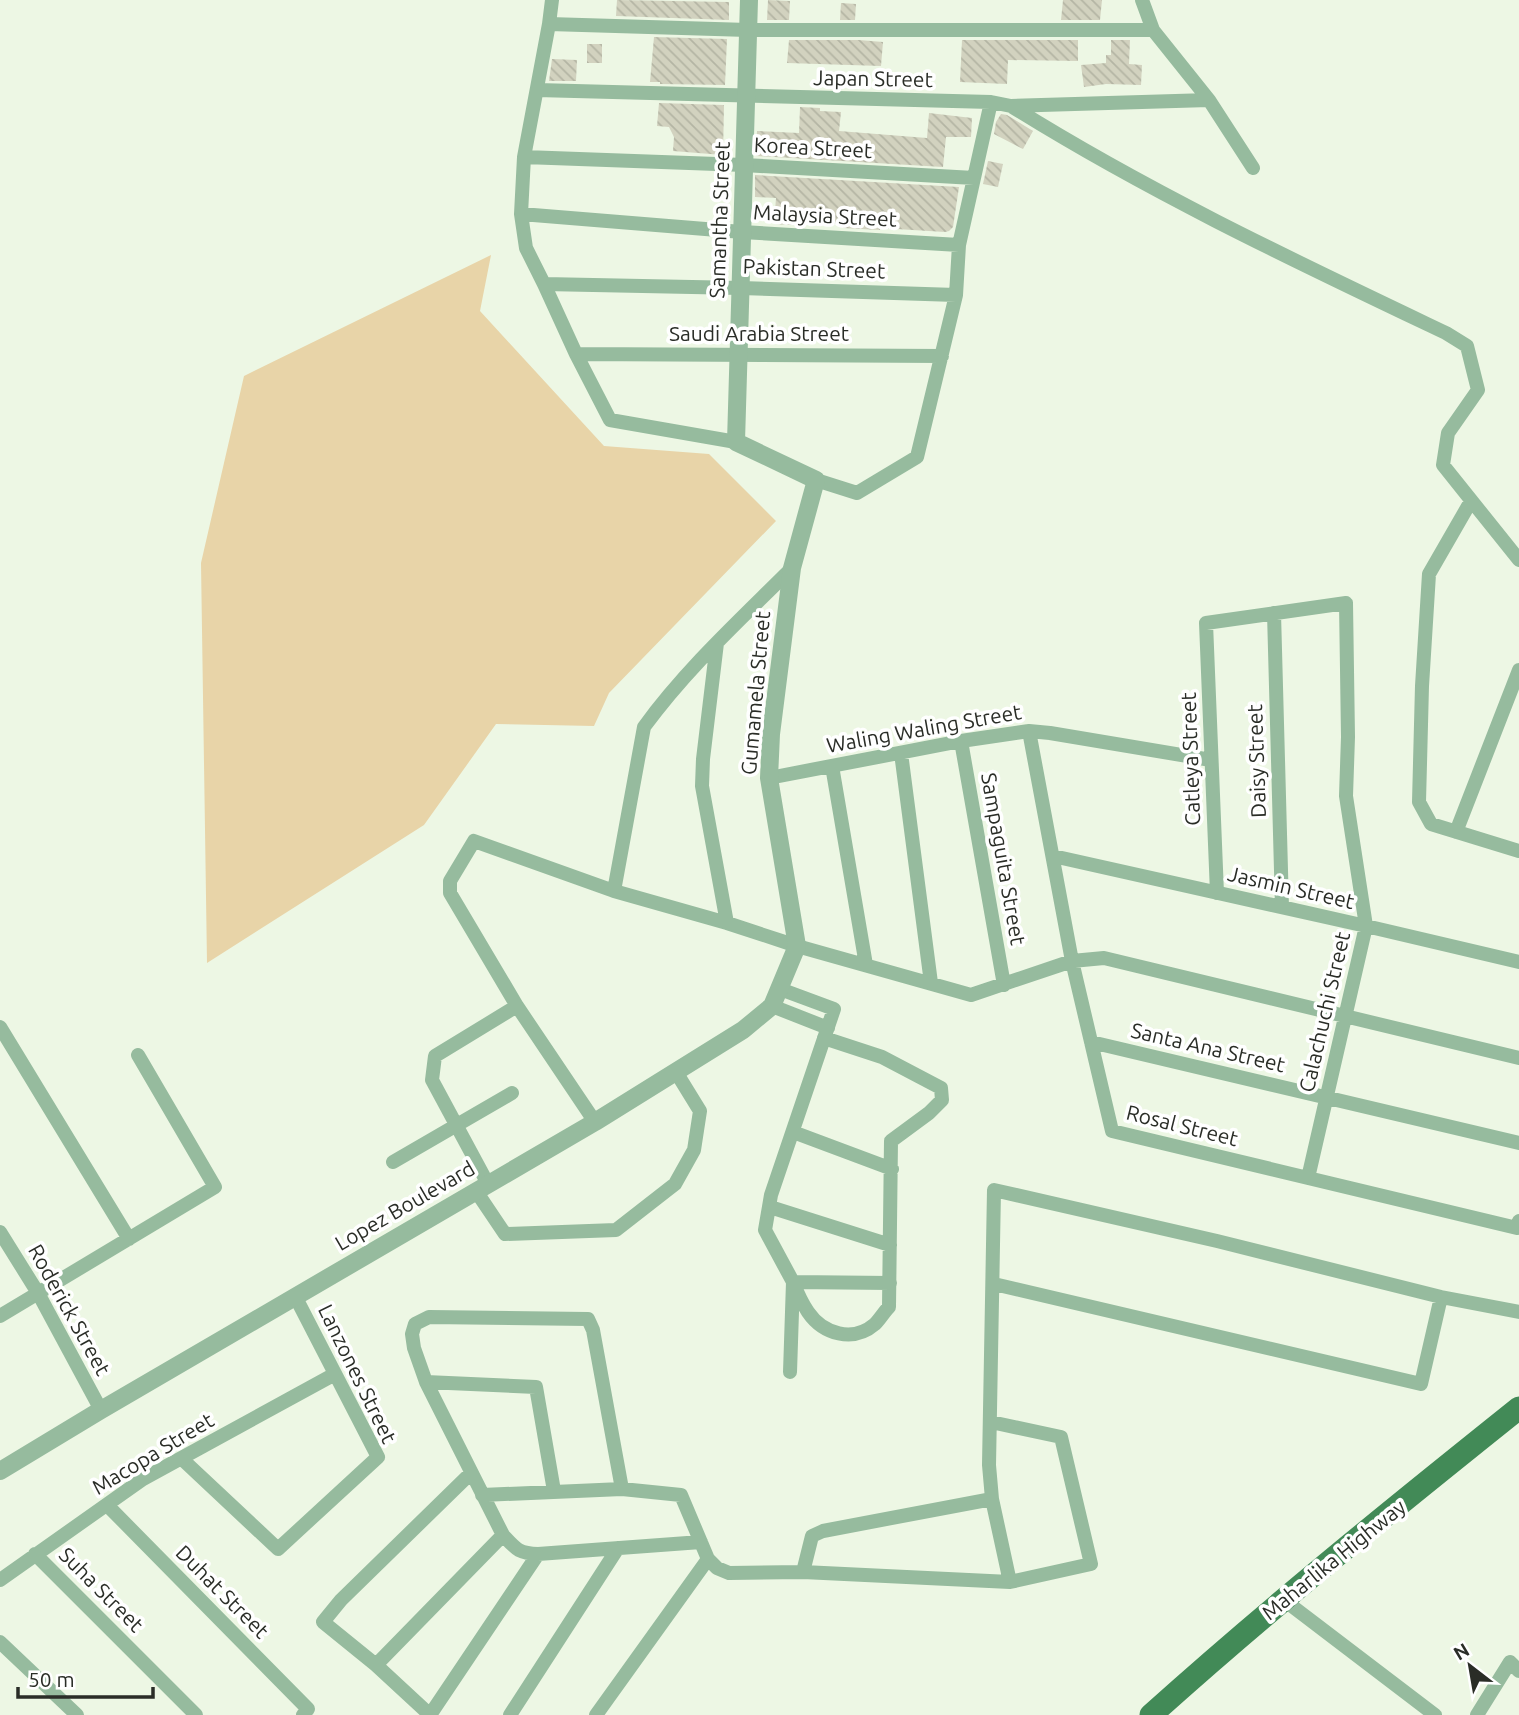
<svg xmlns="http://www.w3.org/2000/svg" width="1519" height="1715" font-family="Ubuntu,sans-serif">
  <defs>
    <pattern id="building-back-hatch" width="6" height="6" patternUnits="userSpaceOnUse" patternTransform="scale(1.75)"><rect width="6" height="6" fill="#d2d2bf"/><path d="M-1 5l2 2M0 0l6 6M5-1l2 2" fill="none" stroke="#b4b5a4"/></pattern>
  </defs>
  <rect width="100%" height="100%" fill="#edf7e4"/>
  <!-- grass -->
  <path fill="#e8d4a8" d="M491,255L480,311L604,446L709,454L776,521L609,693L594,726L496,724L424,825L207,963L201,563L244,376Z"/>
  <!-- building -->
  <path fill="url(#building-back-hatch)" d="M617,0L729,2V20L616,16Z
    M768,0L790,1L789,20H767Z
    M1063,0H1102L1100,20H1061Z
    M841,3L856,4L855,20H840Z
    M654,37L727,39L725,85L660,84V82H650Z
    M789,40H859L883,42L881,66L787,63Z
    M962,40H1078V61L1008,60L1007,84L960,82Z
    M1111,40H1130L1129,64L1142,65L1141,85L1106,84L1084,87L1081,65L1106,63V55H1111Z
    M587,44H602V63H587Z
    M552,59L577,60L576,81H549Z
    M659,103L724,105L723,155L673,151L674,137L669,127L657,126Z
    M800,107L820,108V111L841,112L839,131L927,138L929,113L972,118L971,137H946L943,167L756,156L757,131L799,133Z
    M1001,114L1007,115L1033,131L1023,149L994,134L996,122Z
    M988,161L1003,164L998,187L983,184Z
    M755,175L959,187L953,227L949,231L945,232L880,228V230L843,228L844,225L829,223V221L793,219L792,225L774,224L776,198L755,197Z"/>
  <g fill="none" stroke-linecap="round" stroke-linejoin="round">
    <!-- minor -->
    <path stroke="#96bb9e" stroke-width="14" d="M552,0L549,24L524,157L521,214L526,248L544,284L576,354L610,420L736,442
      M1142,0L1153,30L1209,100L1253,168
      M549,24L748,30H1153
      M537,90L991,102L1011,106L1209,100
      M1011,106C1150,193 1299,263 1446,333L1467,346L1478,390L1448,433L1443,465L1519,560
      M524,157L744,165L974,178
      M521,214L742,232L959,245
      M544,284L741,288L956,295
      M576,354L942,356
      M816,480L857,493L917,457L956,295L959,245L991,102
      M1471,501L1429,574L1422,686L1419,802L1431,824L1519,851
      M1274,613L1282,907
      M717,643L703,759L702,786L727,923
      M1029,731L1072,961L1112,1131L1517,1228L1519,1221
      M961,741L1004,985
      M901,753L931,983
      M832,766L866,965
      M769,778L961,741L1029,731L1050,733L1211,760
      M1456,832L1519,670
      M1053,856L1366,926L1519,962
      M614,891L644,727C687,668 741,619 792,568
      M1217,893L1206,623L1346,603L1348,737L1346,796L1366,926L1308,1178
      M780,989L834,1009L771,1195L765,1230L793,1282L890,1283
      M772,1006L828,1028
      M0,1027L129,1239
      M1091,1042L1519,1143
      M595,1122L517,1006L450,893V881L474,841L614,891L727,923L797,946L971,995L1072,961L1104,958L1519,1058
      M793,1132L892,1169
      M393,1162L512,1093
      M488,1184L432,1080L435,1056L517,1006
      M476,1191L505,1234L616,1230L675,1184L694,1150L700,1111L676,1072
      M770,1207L890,1245
      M0,1232L38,1293L101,1410
      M994,1284L1421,1384L1441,1297
      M0,1316L215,1187L138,1055
      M790,1372L793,1282C797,1292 802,1303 808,1312C823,1334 853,1343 875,1324C880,1319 884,1312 889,1307L891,1141L929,1113L942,1100L941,1088L882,1057L824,1038
      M426,1382L536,1387L554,1491
      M182,1459L278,1549L378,1457L295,1296
      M622,1489L593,1330L588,1319L429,1317L415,1324L412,1334L414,1348L426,1382L503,1535C516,1549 518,1553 538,1554L701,1542
      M482,1495L622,1489L681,1495L708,1559L717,1568L729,1573L803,1572L1010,1582L1091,1564L1061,1437L991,1422
      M107,1505L308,1709L303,1715
      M35,1554L196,1715
      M803,1572L812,1536L823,1531L992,1499
      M0,1580L143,1479L335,1374
      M1010,1582L992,1499L989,1465L994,1190L1217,1241L1441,1297L1519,1312
      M1284,1600L1435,1715
      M0,1642L77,1715
      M376,1665L503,1535
      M430,1715L376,1665L323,1622L341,1600L471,1473
      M430,1715L538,1554
      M510,1715L618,1548
      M596,1715L708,1559
      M1477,1715L1510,1662L1519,1671"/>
    <!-- tertiary -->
    <path stroke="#96bb9e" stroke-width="18" d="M0,1471L101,1410L595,1122L743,1030L772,1006L797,946L769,778L771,734L792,568L816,480L736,442L749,0"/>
    <!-- primary -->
    <path stroke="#428a57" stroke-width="23" d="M1151,1715C1270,1608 1394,1508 1519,1408"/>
  </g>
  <g text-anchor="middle" stroke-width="7" stroke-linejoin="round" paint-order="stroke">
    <!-- street labels -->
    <g font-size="21" fill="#2a2d27" stroke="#fff">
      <text transform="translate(873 79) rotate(1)" y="7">Japan Street</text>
      <text transform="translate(813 148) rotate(3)" y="7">Korea Street</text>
      <text transform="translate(825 216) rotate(3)" y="7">Malaysia Street</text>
      <text transform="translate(720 220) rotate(-88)" y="7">Samantha Street</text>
      <text transform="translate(814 269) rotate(2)" y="7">Pakistan Street</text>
      <text x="759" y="341">Saudi Arabia Street</text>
      <text transform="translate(756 693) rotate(-85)" y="7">Gumamela Street</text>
      <text transform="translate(924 729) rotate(-10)" y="7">Waling Waling Street</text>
      <text transform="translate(1191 759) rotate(-92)" y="7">Catleya Street</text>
      <text transform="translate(1257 761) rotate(-92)" y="7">Daisy Street</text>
      <text transform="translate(1003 859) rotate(80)" y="7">Sampaguita Street</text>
      <text transform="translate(1291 888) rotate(13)" y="7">Jasmin Street</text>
      <text transform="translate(1325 1012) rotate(-77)" y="7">Calachuchi Street</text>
      <text transform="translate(1208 1048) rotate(13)" y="7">Santa Ana Street</text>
      <text transform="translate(1182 1126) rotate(14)" y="7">Rosal Street</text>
      <text transform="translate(405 1206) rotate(-30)" y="7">Lopez Boulevard</text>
      <text transform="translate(69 1310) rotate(61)" y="7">Roderick Street</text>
      <text transform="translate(357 1374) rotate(64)" y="7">Lanzones Street</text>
      <text transform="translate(153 1454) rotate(-31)" y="7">Macopa Street</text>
      <text transform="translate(1334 1560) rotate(-39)" y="7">Maharlika Highway</text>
      <text transform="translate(101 1590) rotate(45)" y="7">Suha Street</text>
      <text transform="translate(222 1592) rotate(45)" y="7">Duhat Street</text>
    </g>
  </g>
  <!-- north arrow -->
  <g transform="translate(1470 1666) rotate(329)" stroke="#ffffff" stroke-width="5" paint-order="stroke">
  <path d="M0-5L12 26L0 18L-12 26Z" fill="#2a2d27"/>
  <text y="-10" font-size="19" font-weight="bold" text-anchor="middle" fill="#2a2d27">N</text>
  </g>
  <!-- scale -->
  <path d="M18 1687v10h135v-10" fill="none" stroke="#2a2d27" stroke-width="3.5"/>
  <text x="28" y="1687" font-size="21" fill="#2a2d27" stroke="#ffffff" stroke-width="5" paint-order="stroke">50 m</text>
</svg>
